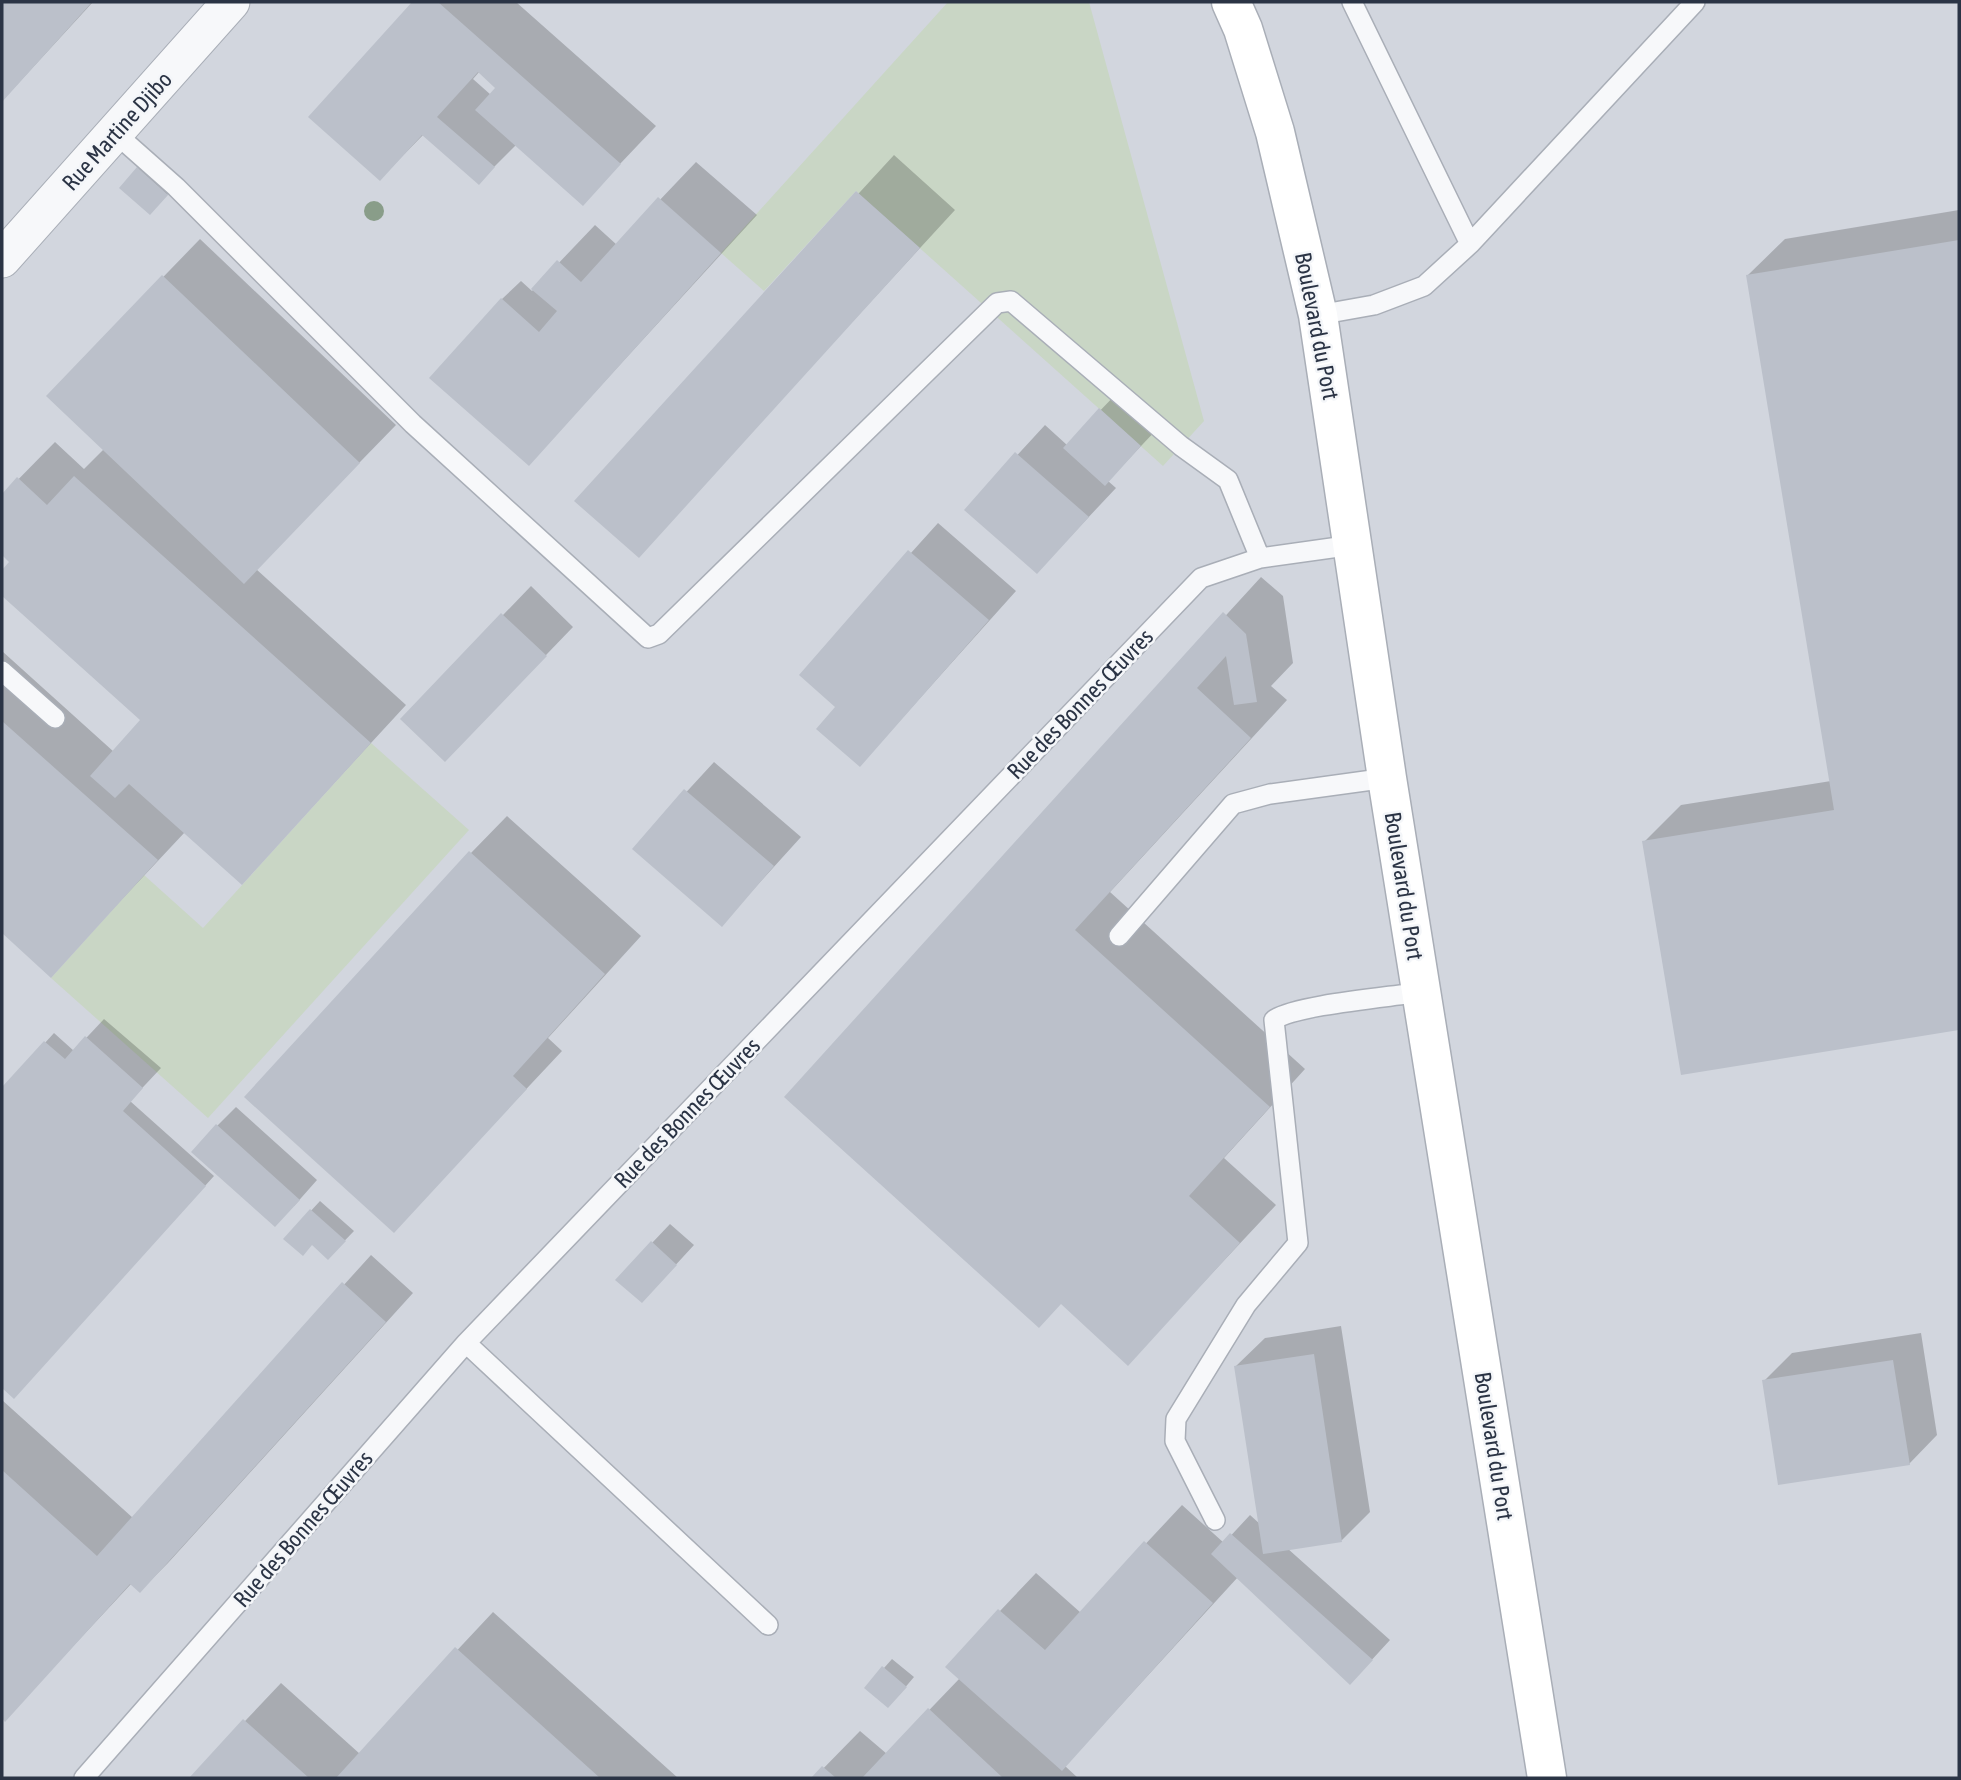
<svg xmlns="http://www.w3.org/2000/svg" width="1961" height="1780" font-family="'Asap Condensed',sans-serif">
  <rect width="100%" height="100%" fill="#e4e7ec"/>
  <!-- built -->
  <path fill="#d2d6de" d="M2,2H1959V1778H2Z"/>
  <!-- green -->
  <path fill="#c9d6c5" d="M948,2H1089L1204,421L1163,466L856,191L764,291L721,253Z
    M371,743L469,830L208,1118L51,978L144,875L203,928Z"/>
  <!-- shadow -->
  <path fill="#0003" fill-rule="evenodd" d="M2,2H93L2,101Z
    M414,2H516L656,126L583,203L516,145L479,182L424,134L380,179L310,117ZM480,71L498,87L491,95L473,79Z
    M894,155L955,210L638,555L576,501Z
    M147,160L176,185L159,204L138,169Z
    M696,162L757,215L529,464L502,299L521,281L532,291L595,225L617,245Z
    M1959,210V1028L1683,1073L1644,842L1681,805L1831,781L1748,275L1785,239Z
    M200,239L396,425L256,569L406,705L242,883L185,832L51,975L2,931V651L114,752L143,720L2,593V573L12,562L2,553V496L55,442L84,469L104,449L48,396Z
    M1119,391L1159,427L1108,481L1116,488L1037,572L967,510L1045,425L1067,445Z
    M938,523L1016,591L860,765L837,706L801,675Z
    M1261,577L1283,596L1293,663L1271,686L1287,700L1110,892L1305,1069L1224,1158L1276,1205L1128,1363L1062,1303L786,1096Z
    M531,586L573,627L473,731L403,719Z
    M714,762L801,837L722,924L634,849Z
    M507,816L641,936L548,1038L562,1051L393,1231L471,853Z
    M104,1019L161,1068L130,1101L214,1176L14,1396L2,1386V1090L54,1033L74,1051Z
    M236,1107L317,1180L294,1206L217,1126Z
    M320,1201L354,1231L328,1258L313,1244L285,1239Z
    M670,1224L694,1245L660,1282L652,1243Z
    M371,1255L413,1293L168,1563L140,1591L132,1583L5,1719L2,1716V1400L133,1518Z
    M1341,1326L1370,1512L1342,1540L1287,1548L1390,1640L1368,1664L1238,1577L1065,1766L1078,1778H814L860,1731L887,1754L960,1678L947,1667L1036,1573L1081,1613L1182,1505L1224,1543L1250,1515L1260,1524L1236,1366L1265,1338Z
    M1921,1333L1937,1435L1909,1464L1764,1381L1792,1353Z
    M493,1612L678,1778H191L281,1683L360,1754Z
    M892,1659L914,1677L897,1697L884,1668Z"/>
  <!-- building -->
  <path fill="#bbc0ca" d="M2,2H92L2,102Z
    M412,2H438L621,164L583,206L475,110L495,88L478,72L437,117L495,167L479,185L422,135L380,181L308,117Z
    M137,167L168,195L150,215L119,188Z
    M856,191L920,248L639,558L574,501Z
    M658,197L721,253L529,466L429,378L501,298L539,332L557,311L531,289L557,260L581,282Z
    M1959,240V1030L1681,1075L1642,841L1834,810L1746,275Z
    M162,275L360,463L244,584L46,396Z
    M1099,408L1141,446L1105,486L1063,448Z
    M1015,452L1089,517L1037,574L964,510Z
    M74,476L371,743L242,885L129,784L115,798L90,776L140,720L2,596V570L9,562L2,555V494L17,477L47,505Z
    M908,550L989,620L860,767L816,729L835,707L799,675Z
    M1223,612L1246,634L1257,702L1234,705L1226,656L1197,688L1251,738L1075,930L1270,1107L1189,1196L1240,1243L1128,1366L1061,1304L1039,1328L784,1097Z
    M501,613L547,656L445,762L400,719Z
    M2,721L158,860L51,978L2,933Z
    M684,789L774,866L722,927L632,849Z
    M469,851L605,974L513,1076L527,1089L394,1233L244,1097Z
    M85,1036L143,1088L123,1111L206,1186L14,1399L2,1388V1087L44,1041L65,1059Z
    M216,1124L300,1200L275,1227L191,1152Z
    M310,1209L346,1241L328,1260L312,1245L303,1256L283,1239Z
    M651,1241L677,1265L642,1303L615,1280Z
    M342,1282L386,1322L140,1593L130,1584L5,1722L2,1718V1470L97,1556Z
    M1314,1354L1342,1542L1263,1554L1234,1366Z
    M1893,1360L1910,1465L1778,1485L1762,1380Z
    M1230,1533L1373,1660L1350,1685L1211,1554Z
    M1144,1541L1213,1603L1062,1771L945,1667L998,1609L1045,1650Z
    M455,1647L600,1778H336Z
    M882,1666L907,1687L888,1708L864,1688Z
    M928,1708L1003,1778H862Z
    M243,1719L309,1778H189Z
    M822,1766L836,1778H811Z"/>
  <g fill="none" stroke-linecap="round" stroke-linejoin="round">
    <defs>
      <path id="service" d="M1352,2L1470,244
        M115,133L176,187L413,424L648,638L659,634L997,303L1011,301L1181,446L1228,480L1260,558
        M1318,315L1374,305L1424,286L1470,244L1695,2
        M2,671L55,718
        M1119,936L1233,804L1270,794L1387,778
        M466,1343L768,1625
        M1215,1520L1175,1441L1176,1419L1246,1305L1298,1243L1274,1020C1294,1005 1391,997 1421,992
        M84,1778L466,1343L1201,578L1260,558L1353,545"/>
      <path id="minor" d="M2,259L231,2"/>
      <path id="secondary" d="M1231,2L1243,29L1275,132L1318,315L1387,778L1547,1778"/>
    </defs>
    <!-- service casing -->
    <use href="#service" stroke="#a9aeb7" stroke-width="22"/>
    <!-- minor casing -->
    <use href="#minor" stroke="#a9aeb7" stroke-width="39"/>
    <!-- secondary casing -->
    <use href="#secondary" stroke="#a9aeb7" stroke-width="41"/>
    <!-- service -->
    <use href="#service" stroke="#f7f8fa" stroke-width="19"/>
    <!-- minor -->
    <use href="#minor" stroke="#f7f8fa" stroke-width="37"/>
    <!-- secondary -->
    <use href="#secondary" stroke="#fff" stroke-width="38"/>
  </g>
  <!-- trees -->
  <circle fill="#899d89" cx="374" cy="211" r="10"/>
  <g text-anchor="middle" stroke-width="5" stroke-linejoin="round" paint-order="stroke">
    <!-- street labels -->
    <g font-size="23" fill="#2b3445" stroke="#f4f6f9">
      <text transform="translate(117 131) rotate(-48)" y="8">Rue Martine Djibo</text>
      <text transform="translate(1317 326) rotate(79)" y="8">Boulevard du Port</text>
      <text transform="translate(1080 704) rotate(-46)" y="8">Rue des Bonnes Œuvres</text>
      <text transform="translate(1404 886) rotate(81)" y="8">Boulevard du Port</text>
      <text transform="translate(687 1113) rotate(-46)" y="8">Rue des Bonnes Œuvres</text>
      <text transform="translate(1494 1446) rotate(81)" y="8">Boulevard du Port</text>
      <text transform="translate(303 1529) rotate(-49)" y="8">Rue des Bonnes Œuvres</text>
    </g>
  </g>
  <!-- border -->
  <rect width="1961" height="1780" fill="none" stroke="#2b3445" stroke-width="7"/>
</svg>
